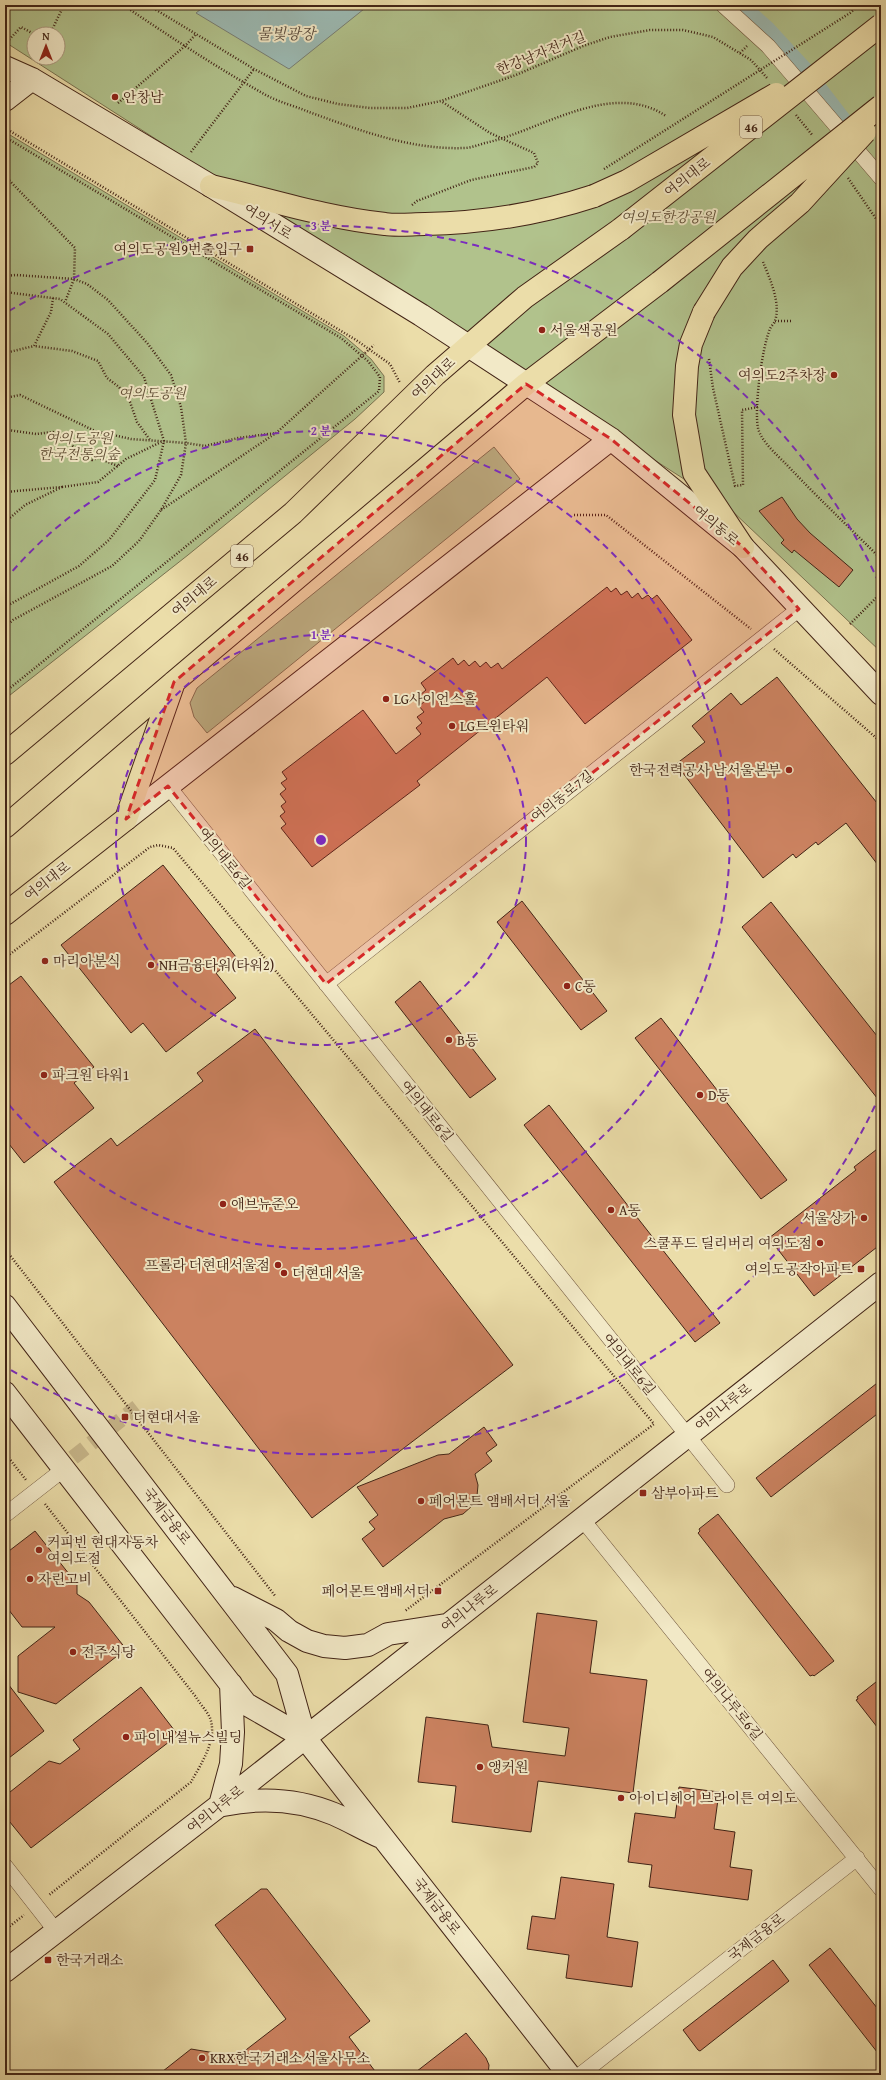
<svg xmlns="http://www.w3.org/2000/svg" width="886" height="2080" font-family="'Gentium Book Plus','Noto Serif KR',serif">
  <rect width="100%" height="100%" fill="#ebdda9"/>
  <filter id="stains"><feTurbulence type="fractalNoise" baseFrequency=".005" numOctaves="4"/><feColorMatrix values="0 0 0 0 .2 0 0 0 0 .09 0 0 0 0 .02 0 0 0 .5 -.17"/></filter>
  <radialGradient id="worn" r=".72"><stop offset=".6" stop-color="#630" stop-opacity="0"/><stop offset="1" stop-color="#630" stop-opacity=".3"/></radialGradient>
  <!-- green -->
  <path fill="#b1c28c" stroke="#7a7351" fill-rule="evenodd" d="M5,5H881V652L729,508L5,42ZM34,34H58V58H34Z
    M5,132L344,336L371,359L384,376V392L355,419L188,555L5,699Z
    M494,447L520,479L207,733L194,717L190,703L197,688Z"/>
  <!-- water -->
  <path fill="#9cbab3" stroke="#787e74" d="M206,5H369L289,69L196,13Z"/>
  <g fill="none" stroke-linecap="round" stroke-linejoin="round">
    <!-- canal -->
    <path stroke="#9cbab3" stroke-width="18" d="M739,5L767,30L802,68L859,142"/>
  </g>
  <!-- building -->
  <path fill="#cb8260" stroke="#422416" d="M782,497L797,519L810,533L853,570L839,587L794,550L792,553L781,543L784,540L759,511Z
    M607,587L611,592L616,588L621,595L627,591L632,598L638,593L642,599L648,595L652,599L657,595L692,640L585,724L547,677L417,781L420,785L312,867L281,828L286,824L280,816L285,812L281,806L286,802L280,794L286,789L281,783L287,779L282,772L363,710L396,754L421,734L416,728L422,723L417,717L424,712L419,706L425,701L420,695L426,690L421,683L453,658L458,665L464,660L469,666L475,661L480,667L486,662L491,668L498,663L502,669Z
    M777,677L881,808V869L846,823L818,845L816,842L796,858L793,854L763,878L676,764L705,742L692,726L731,693L741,705Z
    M163,865L236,957L216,973L236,998L166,1052L143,1023L131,1033L61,945Z
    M522,901L607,1011L581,1030L497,922Z
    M771,902L881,1041V1103L742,927Z
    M21,976L94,1067L74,1083L94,1108L24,1163L5,1139V988Z
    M420,981L496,1079L470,1098L395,1002Z
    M661,1018L787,1180L761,1199L635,1038Z
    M255,1029L513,1365L312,1518L54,1182L111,1138L117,1146L203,1081L197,1073Z
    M549,1105L720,1323L695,1342L524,1125Z
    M881,1146V1244L814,1296L769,1238L856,1170L854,1167Z
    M881,1380V1411L771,1497L756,1478Z
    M484,1427L497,1445L486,1453L492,1461L475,1474L478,1485L477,1496L472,1506L463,1514L444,1519L383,1567L362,1539L375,1529L369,1522L378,1515L357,1487L438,1455L449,1454Z
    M718,1514L834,1661L814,1676L813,1675L810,1676L698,1533L700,1531L699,1529Z
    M35,1531L77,1584V1594L89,1602L126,1649L56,1704L18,1692V1656L55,1627H22L5,1605V1554Z
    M537,1613L597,1621L590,1673L647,1680L633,1793L538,1781L531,1832L452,1822L456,1786L418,1782L426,1717L488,1725L492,1747L565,1756L569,1728L523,1722Z
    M881,1678V1732L856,1700L858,1699L857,1697Z
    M5,1680L44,1731L5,1761Z
    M141,1687L178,1735L31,1848L5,1816V1796L49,1761L60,1764L80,1749L73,1740Z
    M679,1787L719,1792L714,1829L735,1832L730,1867L752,1870L748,1900L649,1887L652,1865L628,1862L635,1813L675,1818Z
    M561,1877L614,1884L607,1937L638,1942L632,1987L566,1978L569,1955L527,1949L532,1916L555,1919Z
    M261,1889H267L370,2021L349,2037L378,2075H158L191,2049L221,2054L229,2063L286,2019L215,1925Z
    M830,1948L881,2013V2057L809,1965Z
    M773,1960L789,1981L700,2051L698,2050L683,2030Z
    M466,2033L486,2058L489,2065L488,2075H412Z"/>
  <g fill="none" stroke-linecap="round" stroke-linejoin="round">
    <!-- street-tunnel -->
    <path stroke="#c9b88c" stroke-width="15" stroke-dasharray="15 8" stroke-linecap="butt" d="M55,1472L137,1407"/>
    <defs>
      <path id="street" d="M723,5L768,46L881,178
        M168,786L727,1485
        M326,984L799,609
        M5,1515L64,1469
        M582,1519L881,1889
        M5,1866L56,1931
        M580,2075L857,1858"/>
      <path id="secondary" d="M5,67L32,79L211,186L421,315L611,439L743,547L881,694
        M5,100L32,79
        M126,819L611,439
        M5,1306L287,1674L305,1738L569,2075
        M5,1393L246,1704L305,1738
        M233,1598L276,1620L289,1631L307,1641L324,1646L345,1648L368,1645L388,1634L446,1625
        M220,1805L231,1764L233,1732L231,1684
        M223,1805C261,1797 298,1799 334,1814C350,1821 365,1830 381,1837
        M5,1971L220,1805L881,1283"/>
      <path id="primary" d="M211,186C268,199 326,218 385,224C398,226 412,224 425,224C482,223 539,214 594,196
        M704,312L691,344L687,366L684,415L694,473L743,547
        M5,754L293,513L435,375L525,297L621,229
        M5,827L174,682L526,384L660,282
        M5,914L126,819L174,682"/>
    </defs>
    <!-- street casing -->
    <use href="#street" stroke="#6c523b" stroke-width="16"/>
    <!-- secondary casing -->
    <use href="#secondary" stroke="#422416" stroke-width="24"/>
    <!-- primary casing -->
    <use href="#primary" stroke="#422416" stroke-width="24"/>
    <!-- path -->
    <path stroke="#422416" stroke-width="2.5" stroke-dasharray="1 2" stroke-linecap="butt" d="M123,5C169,36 216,67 264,94C278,102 295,106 309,112C359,130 410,150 464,148C471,148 478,145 485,143C540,131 611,79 666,116
      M148,5L254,69L306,96L338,104L370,108H407L441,101L516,75L583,46L610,37L650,30H683L713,37L751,60L767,78
      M50,34L64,5
      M5,44L21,27L34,34
      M740,53L747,46
      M118,103L185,46L196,34
      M796,115L813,136
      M5,128L356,340L390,364L400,383
      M5,137L341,338L368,361L380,377L379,391L5,692
      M191,152L254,69
      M5,176L75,248L74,279L65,302
      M848,178L881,226
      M412,205L417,201L471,180L534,167L538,163L534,153L490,133L441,101
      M763,262C770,279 781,303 775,321C774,324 771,326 770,329C762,347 754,409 758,428C761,441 777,455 786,464C817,497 849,527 881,559
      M5,276L16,275L74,279L87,284L108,300L148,344L171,375L181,407L186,443L181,475L161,510L139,541L112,566L13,620L5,627
      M5,292L60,299L108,334L144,377L164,441L155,480L109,540L79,566L5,607
      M879,294L881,291
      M53,298L51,312L34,346L72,351L98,361L107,378L119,387L130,402L137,422L150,440
      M775,321H792
      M5,353L34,346
      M709,359L713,388L735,486L743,485L742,410L758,407
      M5,398L20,395L95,431L131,439L186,443L205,446L238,438L276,433
      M5,425L8,430L36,434L53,432L92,460L98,458L118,466
      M62,487L98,482L126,459L163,441
      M5,492L62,487L25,505L5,522
      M161,510L276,433L374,345
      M574,515H606L751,629
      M850,624L881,593
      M774,649L881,742
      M5,958L150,847L158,845L173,848L654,1424L405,1611
      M5,1249L276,1597
      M5,1453L26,1480
      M45,1504L196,1697C200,1704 207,1711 210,1718C218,1739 201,1764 191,1782L49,1895
      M5,1930L24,1915"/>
    <!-- street -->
    <use href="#street" stroke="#f2e9c7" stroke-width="15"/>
    <!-- secondary -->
    <use href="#secondary" stroke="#f2e9c7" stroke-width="22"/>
    <!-- primary -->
    <use href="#primary" stroke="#ebdda9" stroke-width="22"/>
    <defs>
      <path id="primary-bridge" d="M594,196L627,181L776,94
        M621,229L881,25
        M660,282L881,106
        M704,312L732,267L758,239L800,203L865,132"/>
    </defs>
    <!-- primary-bridge casing -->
    <use href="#primary-bridge" stroke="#422416" stroke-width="24" stroke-linecap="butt"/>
    <!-- path-bridge -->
    <path stroke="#422416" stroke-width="2.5" stroke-dasharray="1 2" stroke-linecap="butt" d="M604,169L850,13L859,5"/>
    <!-- primary-bridge -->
    <use href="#primary-bridge" stroke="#ebdda9" stroke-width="22"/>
  </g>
  <!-- marked area -->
  <path fill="#d62828" fill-opacity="0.2" stroke="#d62828" stroke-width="3" stroke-dasharray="8 5" stroke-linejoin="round" d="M526,384L611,439L743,547L799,609L326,984L168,786L126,819L174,682Z"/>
  <!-- distance rings -->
  <g fill="none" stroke="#7b2cbf" stroke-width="2" stroke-dasharray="7 5">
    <circle cx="321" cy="840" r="205"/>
    <path d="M5 580A409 409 0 1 1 5 1100"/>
    <path d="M880 1095A614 614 0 0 1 9 1369M9 311A614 614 0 0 1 880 585"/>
  </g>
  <!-- markers -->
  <g fill="#8f2418" stroke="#f2e9c7" stroke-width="1.5">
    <circle cx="115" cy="97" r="4"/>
    <rect x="246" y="245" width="8" height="8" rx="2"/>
    <circle cx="542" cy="330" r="4"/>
    <circle cx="834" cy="375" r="4"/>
    <circle cx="386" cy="699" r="4"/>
    <circle cx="452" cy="726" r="4"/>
    <circle cx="789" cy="770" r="4"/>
    <circle cx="45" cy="961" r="4"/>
    <circle cx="151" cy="965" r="4"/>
    <circle cx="567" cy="986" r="4"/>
    <circle cx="449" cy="1040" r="4"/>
    <circle cx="44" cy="1075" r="4"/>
    <circle cx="700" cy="1095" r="4"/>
    <circle cx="223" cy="1204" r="4"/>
    <circle cx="611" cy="1210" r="4"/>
    <circle cx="864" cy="1218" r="4"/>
    <circle cx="820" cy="1243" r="4"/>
    <circle cx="278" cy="1265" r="4"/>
    <rect x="857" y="1265" width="8" height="8" rx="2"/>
    <circle cx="284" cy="1273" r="4"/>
    <rect x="121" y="1413" width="8" height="8" rx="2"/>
    <rect x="639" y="1489" width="8" height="8" rx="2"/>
    <circle cx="421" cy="1501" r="4"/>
    <circle cx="39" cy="1550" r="4"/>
    <circle cx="30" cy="1579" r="4"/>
    <rect x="434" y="1587" width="8" height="8" rx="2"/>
    <circle cx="73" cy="1652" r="4"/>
    <circle cx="126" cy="1737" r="4"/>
    <circle cx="480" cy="1767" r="4"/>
    <circle cx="621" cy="1798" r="4"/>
    <rect x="44" y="1956" width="8" height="8" rx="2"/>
    <circle cx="202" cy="2058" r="4"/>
  </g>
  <g text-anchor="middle" stroke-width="4" stroke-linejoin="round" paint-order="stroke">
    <!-- shield labels -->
    <g fill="#f2e9c7" stroke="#775f4b" stroke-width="1">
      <rect x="740" y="116" width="22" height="22" rx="3"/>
      <rect x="231" y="545" width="22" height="22" rx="3"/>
    </g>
    <g font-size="13" font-weight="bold" fill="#422416">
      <text x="751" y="132">46</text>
      <text x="242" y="561">46</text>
    </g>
    <!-- street labels -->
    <g font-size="14" fill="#422416" stroke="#f2e9c7">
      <text transform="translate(541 53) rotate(-22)" y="5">한강남자전거길</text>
      <text transform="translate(687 177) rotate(-38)" y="5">여의대로</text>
      <text transform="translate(268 221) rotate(32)" y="5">여의서로</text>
      <text transform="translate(433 378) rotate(-43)" y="5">여의대로</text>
      <text transform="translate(716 525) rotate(40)" y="5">여의동로</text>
      <text transform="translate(194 596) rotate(-40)" y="5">여의대로</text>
      <text transform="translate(562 796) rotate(-38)" y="5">여의동로7길</text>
      <text transform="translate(225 858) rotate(51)" y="5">여의대로6길</text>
      <text transform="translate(47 881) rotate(-38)" y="5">여의대로</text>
      <text transform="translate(427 1111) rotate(51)" y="5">여의대로6길</text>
      <text transform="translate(629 1364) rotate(51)" y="5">여의대로6길</text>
      <text transform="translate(723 1407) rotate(-38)" y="5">여의나루로</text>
      <text transform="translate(167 1516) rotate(52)" y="5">국제금융로</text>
      <text transform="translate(469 1608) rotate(-38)" y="5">여의나루로</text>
      <text transform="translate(732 1704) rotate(51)" y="5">여의나루로6길</text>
      <text transform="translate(215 1809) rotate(-38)" y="5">여의나루로</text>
      <text transform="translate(437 1906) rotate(52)" y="5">국제금융로</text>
      <text transform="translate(756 1937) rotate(-38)" y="5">국제금융로</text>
    </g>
    <!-- poi labels -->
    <g font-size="14" fill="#422416" stroke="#f2e9c7" text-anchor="start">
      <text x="123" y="102">안창남</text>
      <text x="242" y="254" text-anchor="end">여의도공원9번출입구</text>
      <text x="550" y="335">서울색공원</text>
      <text x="826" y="380" text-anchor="end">여의도2주차장</text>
      <text x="394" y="704">LG사이언스홀</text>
      <text x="460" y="731">LG트윈타워</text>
      <text x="781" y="775" text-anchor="end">한국전력공사 남서울본부</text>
      <text x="53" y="966">마리아분식</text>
      <text x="159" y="970">NH금융타워(타워2)</text>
      <text x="575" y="991">C동</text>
      <text x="457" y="1045">B동</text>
      <text x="52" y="1080">파크원 타워1</text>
      <text x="708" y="1100">D동</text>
      <text x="231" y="1209">애브뉴준오</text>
      <text x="619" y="1215">A동</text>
      <text x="856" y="1223" text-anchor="end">서울상가</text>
      <text x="812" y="1248" text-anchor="end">스쿨푸드 딜리버리 여의도점</text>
      <text x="270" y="1270" text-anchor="end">프롤라 더현대서울점</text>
      <text x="853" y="1274" text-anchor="end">여의도공작아파트</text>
      <text x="292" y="1278">더현대 서울</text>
      <text x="133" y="1422">더현대서울</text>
      <text x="651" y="1498">삼부아파트</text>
      <text x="429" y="1506">페어몬트 앰배서더 서울</text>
      <text x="47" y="1547">커피빈 현대자동차<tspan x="47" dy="16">여의도점</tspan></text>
      <text x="38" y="1584">자린고비</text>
      <text x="430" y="1596" text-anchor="end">페어몬트앰배서더</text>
      <text x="81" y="1657">전주식당</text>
      <text x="134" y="1742">파이내셜뉴스빌딩</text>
      <text x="488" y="1772">앵커원</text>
      <text x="629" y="1803">아이디헤어 브라이튼 여의도</text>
      <text x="56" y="1965">한국거래소</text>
      <text x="210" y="2063">KRX한국거래소서울사무소</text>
    </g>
    <!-- park labels -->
    <g font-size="14" font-style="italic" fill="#5e4c34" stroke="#f2e9c7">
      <text x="668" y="222">여의도한강공원</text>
      <text x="152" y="398">여의도공원</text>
      <text x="79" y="443">여의도공원<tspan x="79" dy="16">한국전통의숲</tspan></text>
    </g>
    <!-- water labels -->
    <g font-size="15" font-style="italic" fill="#584a3d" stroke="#f2e9c7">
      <text x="286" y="39">물빛광장</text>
    </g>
  </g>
  <circle cx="321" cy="840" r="6" fill="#7b2cbf" stroke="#f2e9c7" stroke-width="2"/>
  <g font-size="12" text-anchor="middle" font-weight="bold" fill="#7b2cbf" stroke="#f2e9c7" stroke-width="4" stroke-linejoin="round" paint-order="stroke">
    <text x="321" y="230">3 분</text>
    <text x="321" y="435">2 분</text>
    <text x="321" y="639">1 분</text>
  </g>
  <!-- margin -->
  <rect width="886" height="2080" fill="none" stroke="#ebdda9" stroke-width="20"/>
  <rect x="6" y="6" width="874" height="2068" fill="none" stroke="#422416" stroke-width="2"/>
  <rect x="10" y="10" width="866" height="2060" fill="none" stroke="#422416"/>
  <!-- north arrow -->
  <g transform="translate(46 46)"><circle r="19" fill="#f2e9c7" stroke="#ac9a80"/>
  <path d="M0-3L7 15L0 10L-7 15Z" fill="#8f2418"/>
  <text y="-6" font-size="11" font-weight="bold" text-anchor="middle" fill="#422416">N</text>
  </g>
  <rect width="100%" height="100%" filter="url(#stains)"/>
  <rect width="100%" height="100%" fill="url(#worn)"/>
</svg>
